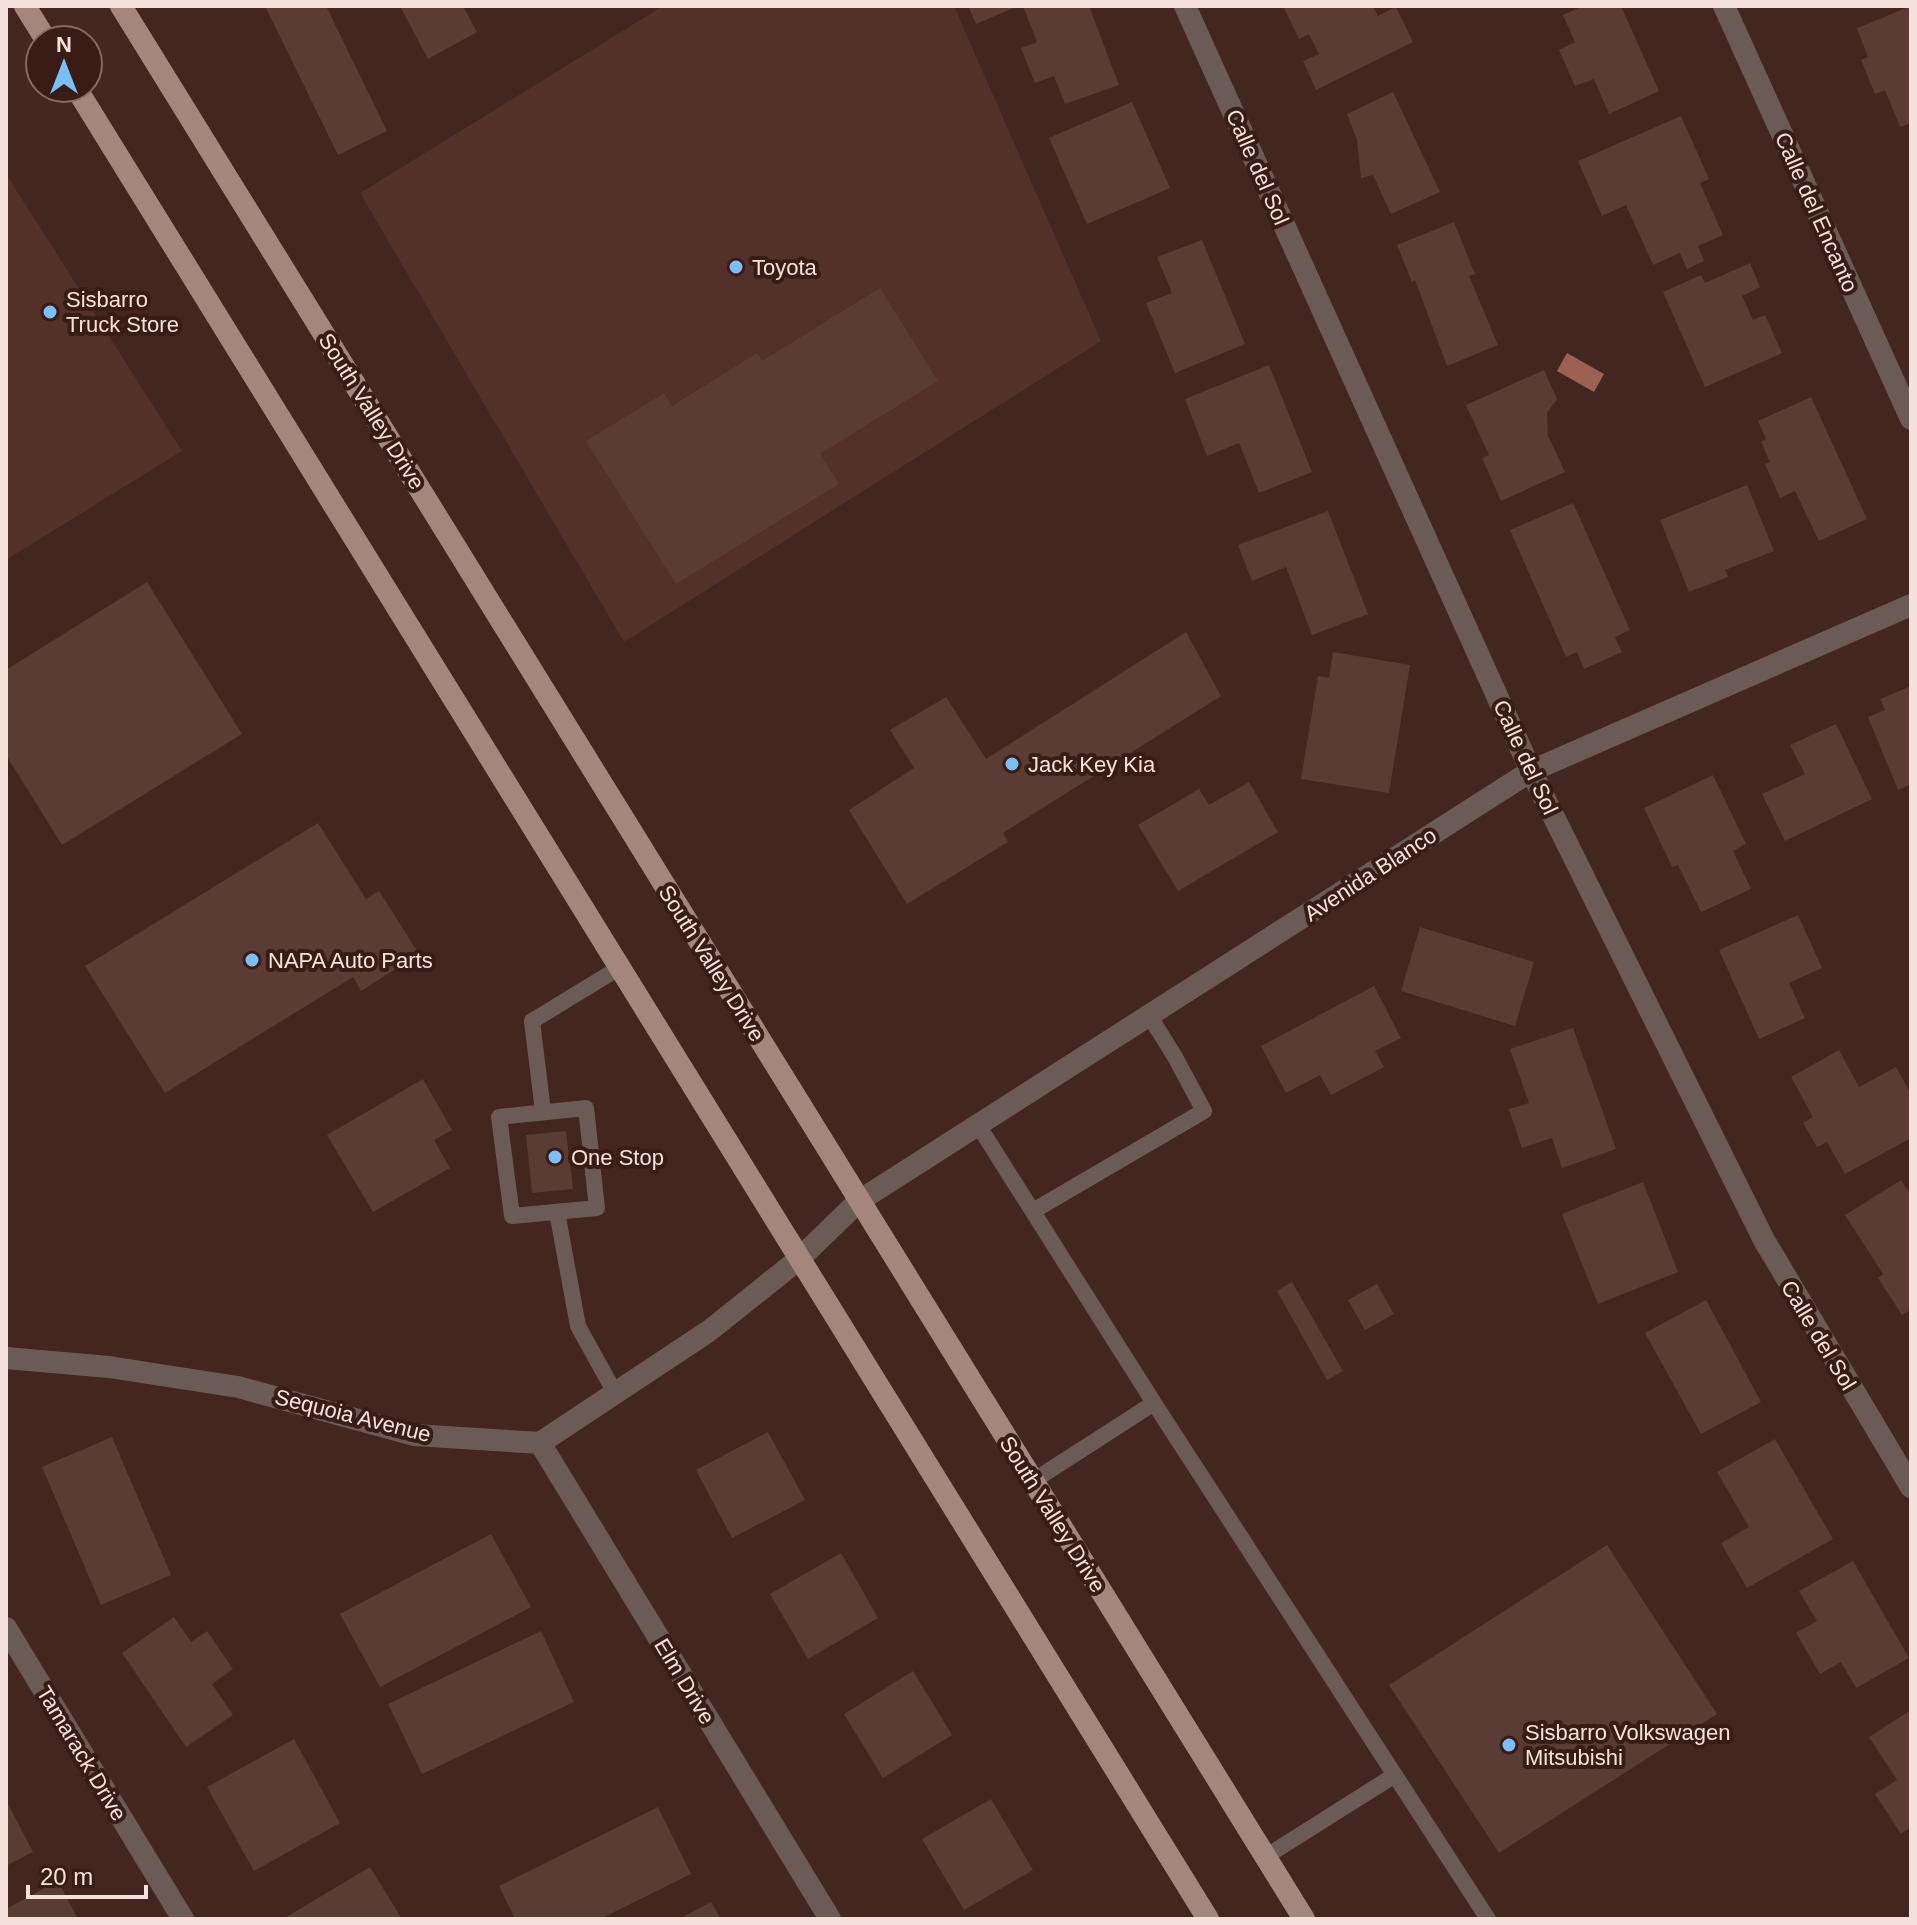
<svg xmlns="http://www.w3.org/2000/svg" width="1917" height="1925" font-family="Arial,sans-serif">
  <rect width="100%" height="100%" fill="#43261f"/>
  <!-- built -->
  <path fill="#533028" d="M663,6H954L1101,341L624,642L360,193Z
    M6,174L182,451L6,560Z"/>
  <!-- water -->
  <path fill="#9c6152" d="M1567,353L1604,374L1594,392L1557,371Z"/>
  <!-- building -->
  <path fill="#5a3c34" d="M265,6H326L387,131L338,155Z
    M400,6H463L477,32L428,59Z
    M968,6H1018L976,24Z
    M1023,6H1089L1119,85L1065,104L1054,76L1035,83L1021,48L1037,42Z
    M1283,6H1373L1378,16L1396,7L1413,42L1316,90L1303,61L1319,54L1309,34L1299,39Z
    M1583,6H1621L1659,91L1609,114L1594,79L1575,86L1559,50L1575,42L1563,15Z
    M1911,6V123L1900,127L1885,90L1875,94L1861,60L1868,57L1857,28Z
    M1393,92L1440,192L1391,214L1373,175L1361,178L1357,140L1347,114Z
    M1132,102L1170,188L1087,224L1049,138Z
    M1681,116L1709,179L1700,183L1723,235L1698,246L1704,261L1687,269L1680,253L1653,265L1626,205L1602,216L1578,161Z
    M1454,222L1475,274L1469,276L1498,345L1447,366L1415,280L1412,282L1397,245Z
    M1202,240L1245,344L1175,373L1146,303L1172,293L1157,257Z
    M1750,263L1760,287L1742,296L1753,320L1765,315L1782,353L1705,387L1663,292L1701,275L1705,283Z
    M880,288L938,381L820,454L839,484L676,584L586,441L664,393L672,406L757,353L762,361Z
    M1269,365L1312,472L1259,493L1239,443L1207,456L1185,399Z
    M1544,370L1557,399L1547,413L1548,436L1565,472L1501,501L1482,458L1489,455L1466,405Z
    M1811,397L1867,519L1819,541L1795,491L1780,498L1765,464L1770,462L1761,442L1766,439L1758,421Z
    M1747,485L1774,551L1725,570L1728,577L1689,592L1660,520Z
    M1573,503L1630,630L1615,637L1622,652L1584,669L1577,652L1566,657L1510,530Z
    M1328,511L1368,614L1312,635L1286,567L1252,581L1238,545Z
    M147,582L242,734L62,845L6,755V670Z
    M1186,632L1221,696L1003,833L1008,842L907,904L849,810L914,768L890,730L946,697L986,759Z
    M1333,652L1410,665L1389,793L1301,779L1318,676L1329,678Z
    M1911,686V784L1898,790L1868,717L1885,710L1880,699Z
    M1836,724L1872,799L1785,841L1762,794L1805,774L1790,745Z
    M1713,775L1746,844L1733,851L1751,889L1701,912L1678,865L1672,867L1644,808Z
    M1249,782L1278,832L1178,891L1138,825L1199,789L1209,805Z
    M318,823L366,899L379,891L419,954L361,991L353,977L165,1093L85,966Z
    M1798,915L1822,968L1789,983L1805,1018L1759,1039L1719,950Z
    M1420,927L1534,962L1515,1026L1401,991Z
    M1374,986L1401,1038L1375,1051L1384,1067L1331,1095L1320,1075L1286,1093L1261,1046Z
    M1573,1028L1616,1149L1562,1168L1552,1138L1522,1148L1509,1109L1529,1103L1510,1049Z
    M1839,1050L1859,1087L1896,1067L1911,1094V1138L1845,1174L1827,1142L1817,1147L1803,1123L1813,1117L1791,1077Z
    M423,1079L452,1130L434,1140L450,1168L373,1212L327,1135Z
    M566,1131L573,1189L532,1193L526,1135Z
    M1901,1180L1911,1195V1310L1902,1315L1878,1278L1883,1274L1845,1215Z
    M1643,1182L1678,1272L1598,1304L1562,1214Z
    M1292,1282L1343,1371L1327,1380L1277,1291Z
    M1377,1284L1394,1314L1365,1330L1348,1300Z
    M1706,1300L1761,1402L1701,1434L1645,1333Z
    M768,1432L805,1500L732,1538L696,1470Z
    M112,1437L171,1575L101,1605L42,1467Z
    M1775,1439L1833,1539L1747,1588L1721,1543L1749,1527L1717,1472Z
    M491,1534L531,1607L380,1687L340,1614Z
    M1607,1545L1717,1714L1499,1853L1389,1685Z
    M841,1553L878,1618L808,1659L770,1594Z
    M1853,1561L1909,1658L1856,1688L1841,1662L1820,1674L1796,1633L1817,1621L1799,1591Z
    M174,1617L191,1642L207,1631L233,1669L212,1684L233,1715L186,1747L122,1653Z
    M541,1631L574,1702L422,1774L388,1704Z
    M913,1671L952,1735L883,1778L844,1714Z
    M1911,1710V1827L1901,1834L1875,1794L1897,1780L1869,1737Z
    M294,1739L340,1823L254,1871L207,1787Z
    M991,1799L1033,1870L964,1910L922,1839Z
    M6,1800L33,1852L6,1866Z
    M658,1807L691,1874L600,1919H515L499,1886Z
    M370,1867L402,1919H283Z
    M58,1881L78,1919H6V1909Z
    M711,1902L721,1919H679Z"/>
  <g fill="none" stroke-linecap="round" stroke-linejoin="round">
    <!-- service -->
    <path stroke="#6a5b57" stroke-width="16" d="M586,1108L597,1208L512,1216L499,1117Z
      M543,1111L532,1021L619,968
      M978,1125L1154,1403
      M1033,1211L1204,1111L1175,1057L1149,1015
      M557,1212L578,1326L615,1393
      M1033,1481L1154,1403L1488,1919
      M1265,1857L1395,1775"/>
    <!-- minor -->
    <path stroke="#6a5b57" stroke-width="22" d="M1185,6L1531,771L1764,1240L1911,1487
      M1724,6L1911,419
      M6,1358L109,1367L238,1387L414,1435L540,1443L709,1331L799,1259L859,1201L1531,771L1911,605
      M540,1443L830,1919
      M6,1628L183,1919"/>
    <!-- primary -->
    <path stroke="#a4867e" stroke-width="22" d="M25,6L46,40
      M121,6L1304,1919
      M76,88L1208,1919"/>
  </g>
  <!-- markers -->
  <g fill="#7abff8" stroke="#381c15" stroke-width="3">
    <circle cx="736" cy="267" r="8"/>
    <circle cx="50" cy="312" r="8"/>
    <circle cx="1012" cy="764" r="8"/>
    <circle cx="252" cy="960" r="8"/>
    <circle cx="555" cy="1157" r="8"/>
    <circle cx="1509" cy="1745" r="8"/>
  </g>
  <g text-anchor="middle" stroke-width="8" stroke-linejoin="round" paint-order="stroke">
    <!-- street labels -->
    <g font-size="22" fill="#f5e1dc" stroke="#381c15">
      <text transform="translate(1258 167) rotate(66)" y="8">Calle del Sol</text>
      <text transform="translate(1817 212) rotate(66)" y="8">Calle del Encanto</text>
      <text transform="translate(372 411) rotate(58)" y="8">South Valley Drive</text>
      <text transform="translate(1526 757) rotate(65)" y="8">Calle del Sol</text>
      <text transform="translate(1370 874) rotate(-33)" y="8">Avenida Blanco</text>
      <text transform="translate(712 963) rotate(58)" y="8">South Valley Drive</text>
      <text transform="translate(1819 1335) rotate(59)" y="8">Calle del Sol</text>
      <text transform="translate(353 1415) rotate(14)" y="8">Sequoia Avenue</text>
      <text transform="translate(1053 1514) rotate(58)" y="8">South Valley Drive</text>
      <text transform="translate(685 1681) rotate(59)" y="8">Elm Drive</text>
      <text transform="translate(82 1753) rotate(59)" y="8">Tamarack Drive</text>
    </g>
    <!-- poi labels -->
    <g font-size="22" fill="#f5e1dc" stroke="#381c15" text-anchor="start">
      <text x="752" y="275">Toyota</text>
      <text x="66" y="307">Sisbarro<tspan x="66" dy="25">Truck Store</tspan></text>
      <text x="1028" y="772">Jack Key Kia</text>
      <text x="268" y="968">NAPA Auto Parts</text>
      <text x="571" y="1165">One Stop</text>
      <text x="1525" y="1740">Sisbarro Volkswagen<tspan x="1525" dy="25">Mitsubishi</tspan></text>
    </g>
  </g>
  <!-- border -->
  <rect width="1917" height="1925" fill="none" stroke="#f5e1dc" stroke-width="16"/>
  <!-- north arrow -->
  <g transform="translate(64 64)"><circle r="38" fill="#381c15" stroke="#846b65" stroke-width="2"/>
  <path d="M0-6L14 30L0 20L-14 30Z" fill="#7abff8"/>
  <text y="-12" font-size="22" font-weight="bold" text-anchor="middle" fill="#f5e1dc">N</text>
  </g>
  <!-- scale -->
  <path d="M28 1885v12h118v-12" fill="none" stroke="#f5e1dc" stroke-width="4"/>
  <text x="40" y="1885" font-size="24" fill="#f5e1dc" stroke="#381c15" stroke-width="6" paint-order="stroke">20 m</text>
</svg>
